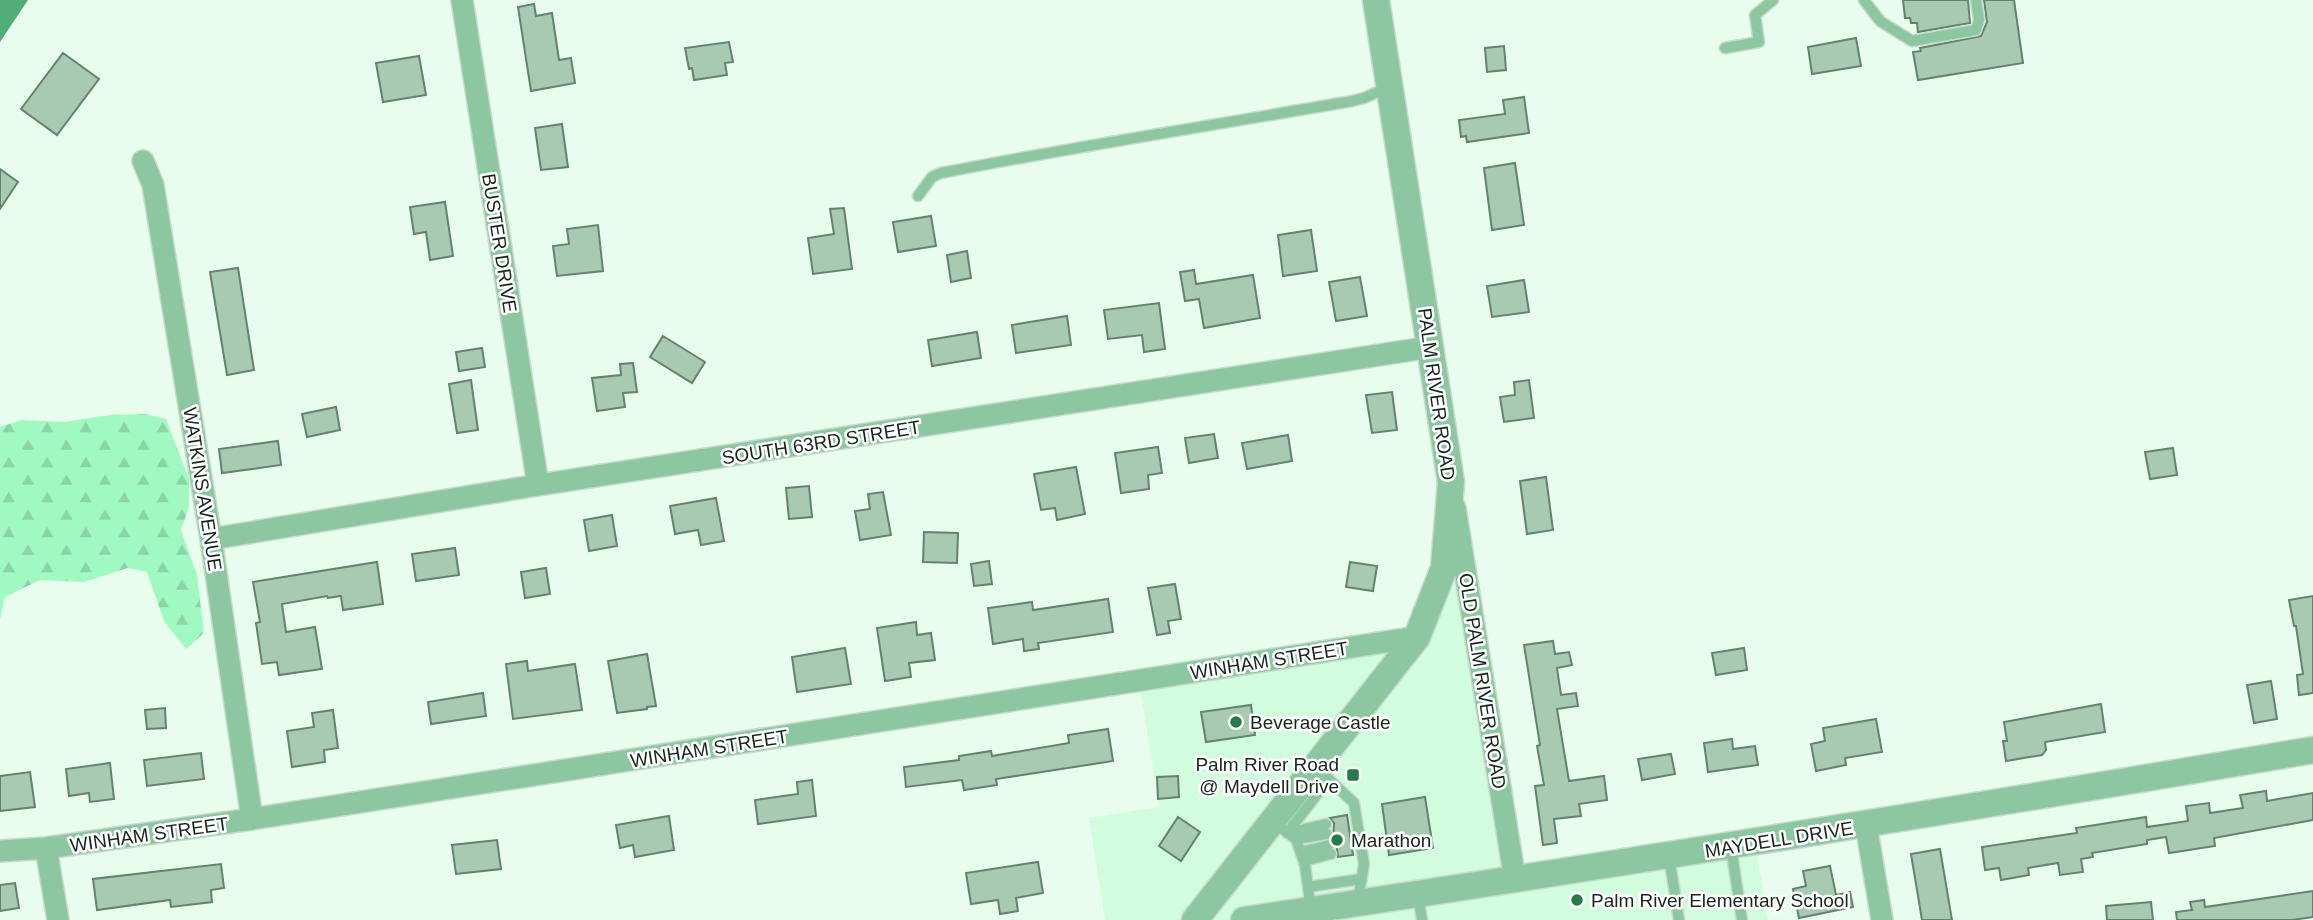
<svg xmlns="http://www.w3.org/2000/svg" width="2313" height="920" font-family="Arial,sans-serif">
  <defs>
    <pattern id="forest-firs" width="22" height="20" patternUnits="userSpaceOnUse" patternTransform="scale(1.75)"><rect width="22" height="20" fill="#a0f9c0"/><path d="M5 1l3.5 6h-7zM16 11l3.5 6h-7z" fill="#89d5a4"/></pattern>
  </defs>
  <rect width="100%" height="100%" fill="#e8fdee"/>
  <!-- built -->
  <path fill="#d1fcde" d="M1451,536L1515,880L1755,844L1768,920H1202L1411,649Z
    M1412,640L1192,920H1105L1089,818L1159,807L1139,681Z"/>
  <!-- forest -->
  <path fill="url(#forest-firs)" d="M145,414L166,419L189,479V507L181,530L197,575L204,633L186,649L164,621L147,572L128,568L84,582L40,580L5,597L0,619V427L22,420L63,422L111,415Z"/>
  <!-- water -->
  <path fill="#50ae76" d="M0,0H28L0,42Z"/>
  <!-- building -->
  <path fill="#a8cab3" stroke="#63836e" stroke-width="2" d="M1903,0H1968L1970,23L1918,32L1917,23H1911L1910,18H1905Z
    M1984,0H2014L2023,63L1918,80L1913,52L1921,51L1920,48L1981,36L1987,22Z
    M534,4L536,16L552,13L559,60L571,58L575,83L531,91L518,7Z
    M1856,38L1861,66L1812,74L1808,47Z
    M729,42L733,62L725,63L727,75L694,80L692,68L689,69L685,48Z
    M1504,46L1506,70L1487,72L1485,48Z
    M63,53L99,79L57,135L21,109Z
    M419,56L426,95L383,102L376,63Z
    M1524,97L1529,133L1467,142L1466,136L1461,137L1459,120L1505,114L1503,100Z
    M562,124L568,167L541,170L535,128Z
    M1515,163L1524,225L1492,230L1484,168Z
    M0,169L18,182L0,209Z
    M445,202L453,256L430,260L426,232L414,234L410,207Z
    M844,208L852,269L813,274L808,238L834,234L830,209Z
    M931,216L936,246L898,252L893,222Z
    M598,225L603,271L557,276L553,246L569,244L567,229Z
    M1311,230L1317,271L1283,276L1278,235Z
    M967,251L971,278L951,282L947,255Z
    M238,268L254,370L227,375L210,272Z
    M1194,270L1196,284L1253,275L1260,318L1204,328L1199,299L1185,301L1180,272Z
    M1360,277L1367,316L1336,321L1329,282Z
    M1524,280L1529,312L1492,317L1487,286Z
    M1159,303L1165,349L1144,352L1142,335L1108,339L1104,310Z
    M1067,316L1071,345L1016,353L1012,325Z
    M977,332L981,358L932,366L928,340Z
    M663,336L705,362L692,383L650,357Z
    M482,348L485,367L459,371L456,352Z
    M633,363L637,392L623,393L625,407L597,411L592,378L621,375L620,364Z
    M471,380L478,430L457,433L449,384Z
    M1529,380L1534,418L1504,422L1500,397L1515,395L1514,382Z
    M1392,392L1397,430L1372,433L1366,395Z
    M336,407L340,430L307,437L302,414Z
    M1214,434L1218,458L1189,463L1185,438Z
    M1288,435L1292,461L1247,469L1242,443Z
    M278,441L281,465L222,473L219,449Z
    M1158,447L1162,473L1148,475L1149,489L1121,493L1115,453Z
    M2173,448L2177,475L2150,479L2145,452Z
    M1076,467L1085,514L1057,520L1055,508L1041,510L1034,474Z
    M1546,477L1553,530L1527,534L1520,481Z
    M809,486L812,517L789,519L786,488Z
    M883,492L891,535L860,540L855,511L870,509L868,494Z
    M716,498L724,541L701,545L698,530L675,534L670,506Z
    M612,515L617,546L589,551L584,520Z
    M924,532L958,533L957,563L923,562Z
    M455,548L459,575L416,581L412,554Z
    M989,561L992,584L974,586L971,564Z
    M377,562L383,604L343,610L341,596L328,598L327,596L282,604L286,632L315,627L322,669L279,675L277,662L262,664L256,623L260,622L253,582Z
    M1350,562L1377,566L1373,591L1346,587Z
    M546,568L550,594L525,598L521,572Z
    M1175,584L1181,619L1168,621L1170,633L1157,635L1148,588Z
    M2313,596V693L2299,695L2297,675L2303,674L2296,626H2294L2289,600Z
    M1108,599L1113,632L1038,643L1039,649L1024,651L1023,639L993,644L988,608L1032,602L1033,610Z
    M916,622L917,635L931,633L935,660L909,663L911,677L885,681L877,628Z
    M1553,641L1555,654L1569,652L1572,665L1557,668L1561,695L1576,693L1578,706L1557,709L1569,781L1604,776L1607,800L1579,804L1581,816L1554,819L1557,843L1543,845L1535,786L1544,785L1537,746L1540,745L1524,645Z
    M845,648L851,684L797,692L792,657Z
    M1744,648L1747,670L1716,675L1712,653Z
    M647,654L656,706L647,707V709L617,713L608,661Z
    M527,661L528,671L575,664L582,710L513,719L506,664Z
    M2271,681L2277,719L2254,723L2247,685Z
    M483,693L486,716L431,724L428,702Z
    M2101,704L2105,732L2045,742L2046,750L2042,755L2006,761L2003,741H2007L2004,722Z
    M1251,705L1255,735L1206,742L1201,712Z
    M165,708L166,728L147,729L145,710Z
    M333,710L338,748L324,750L325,762L292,767L287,731L314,727L312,713Z
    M1876,719L1882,752L1845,758L1846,765L1816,771L1811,744L1825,741L1823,728Z
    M1108,729L1113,761L996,779L997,785L964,790L962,780L906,787L904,767L959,760V756L991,751L992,756L1069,743L1068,735Z
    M1732,739L1733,749L1755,746L1758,765L1708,772L1704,743Z
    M201,753L204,779L147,786L144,760Z
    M1671,754L1675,774L1642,780L1638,759Z
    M110,763L114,799L90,802L89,793L69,796L66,769Z
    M30,772L35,807L0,811V776Z
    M1178,776L1179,797L1158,799L1157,777Z
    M812,780L816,816L758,824L755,800L798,794L797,782Z
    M2266,791L2267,801L2313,793V820L2214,838L2215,846L2169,853L2166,837L2147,840V844L2092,853L2093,857L2081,859L2083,872L2060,875L2058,863L2028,868L2029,875L2001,880L1999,868L1985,870L1982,847L2077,833L2076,828L2146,817L2147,827L2188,821L2186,806L2209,803L2210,813L2243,808L2240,795Z
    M1425,797L1433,848L1389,855L1382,804Z
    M1347,815L1353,855L1338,857L1336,842L1333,839L1334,823L1330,818Z
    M669,816L674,850L635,857L633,845L620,848L616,825Z
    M1178,817L1200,832L1181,861L1159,846Z
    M497,840L501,869L456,874L452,845Z
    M1940,849L1952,920H1922L1911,854Z
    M1038,862L1043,893L1016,898L1018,911L1000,914L998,900L971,904L966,873Z
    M221,864L224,888L211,890L212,902L171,907L170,900L97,910L93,879Z
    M1830,866L1836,895L1850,892L1853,907L1799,918L1793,889L1806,886L1803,871Z
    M15,883L19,908L0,911V885Z
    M2313,891V917L2292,920H2177L2176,912L2192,910L2190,902L2204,900L2205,907Z
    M2151,902L2153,920H2107L2106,906Z"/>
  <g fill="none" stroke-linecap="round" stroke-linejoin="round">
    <defs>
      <path id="service" d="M1864,0L1880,21L1912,41L1976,30L1979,20L1976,0
        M1725,48L1759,42L1755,15L1773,0
        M918,196L932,177L941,173C1078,146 1215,125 1352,101L1364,98L1387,88
        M1315,766L1354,803L1364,864L1358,901
        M1273,822L1296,839L1305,865L1311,910
        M1287,833L1329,779
        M1287,833L1326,824
        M1296,839L1327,834
        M1731,847L1742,920
        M1301,852L1329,845
        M1669,856L1679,920
        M1304,861L1331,854
        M1308,887L1361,879
        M1418,895L1422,920"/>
      <path id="minor" d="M462,0L538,485
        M143,161L153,185L211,539L252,819
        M1455,508L1515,880
        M211,539L538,485L1431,347
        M1866,825L1882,920
        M46,848L58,920
        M0,851L46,848L252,819L1417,637"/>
      <path id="tertiary" d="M1195,920L1417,637L1444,568L1451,482L1376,0
        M1244,920C1601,867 1957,810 2313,750"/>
    </defs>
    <!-- service casing -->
    <use href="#service" stroke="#c7dacc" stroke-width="13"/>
    <!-- minor casing -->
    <use href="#minor" stroke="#c7dacc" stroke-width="24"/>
    <!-- tertiary casing -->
    <use href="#tertiary" stroke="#c7dacc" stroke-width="29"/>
    <!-- service -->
    <use href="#service" stroke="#8cc7a1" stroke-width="10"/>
    <!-- minor -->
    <use href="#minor" stroke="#8cc7a1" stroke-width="21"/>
    <!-- tertiary -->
    <use href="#tertiary" stroke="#8cc7a1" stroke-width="26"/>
  </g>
  <!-- markers -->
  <g fill="#277a4c" stroke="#fff" stroke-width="2.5">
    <circle cx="1236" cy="722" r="7"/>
    <rect x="1346" y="768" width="14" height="14" rx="3.5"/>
    <circle cx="1337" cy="840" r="7"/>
    <circle cx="1577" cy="900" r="7"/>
  </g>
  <g text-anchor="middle" stroke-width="5" stroke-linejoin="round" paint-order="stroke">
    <!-- street labels -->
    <g font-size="19" fill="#17251c" stroke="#fff">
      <text transform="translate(500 243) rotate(81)" y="7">BUSTER DRIVE</text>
      <text transform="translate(1437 394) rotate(82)" y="7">PALM RIVER ROAD</text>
      <text transform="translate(821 442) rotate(-9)" y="7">SOUTH 63RD STREET</text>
      <text transform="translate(203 489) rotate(81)" y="7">WATKINS AVENUE</text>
      <text transform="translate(1269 660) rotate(-9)" y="7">WINHAM STREET</text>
      <text transform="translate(1483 681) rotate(81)" y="7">OLD PALM RIVER ROAD</text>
      <text transform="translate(709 748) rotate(-9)" y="7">WINHAM STREET</text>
      <text transform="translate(149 834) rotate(-8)" y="7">WINHAM STREET</text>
      <text transform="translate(1779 839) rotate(-9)" y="7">MAYDELL DRIVE</text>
    </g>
    <!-- poi labels -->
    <g font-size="19" fill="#17251c" stroke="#fff" text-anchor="start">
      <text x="1250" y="729">Beverage Castle</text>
      <text x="1339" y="771" text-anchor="end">Palm River Road<tspan x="1339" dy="22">@ Maydell Drive</tspan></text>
      <text x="1351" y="847">Marathon</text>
      <text x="1591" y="907">Palm River Elementary School</text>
    </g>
  </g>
</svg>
